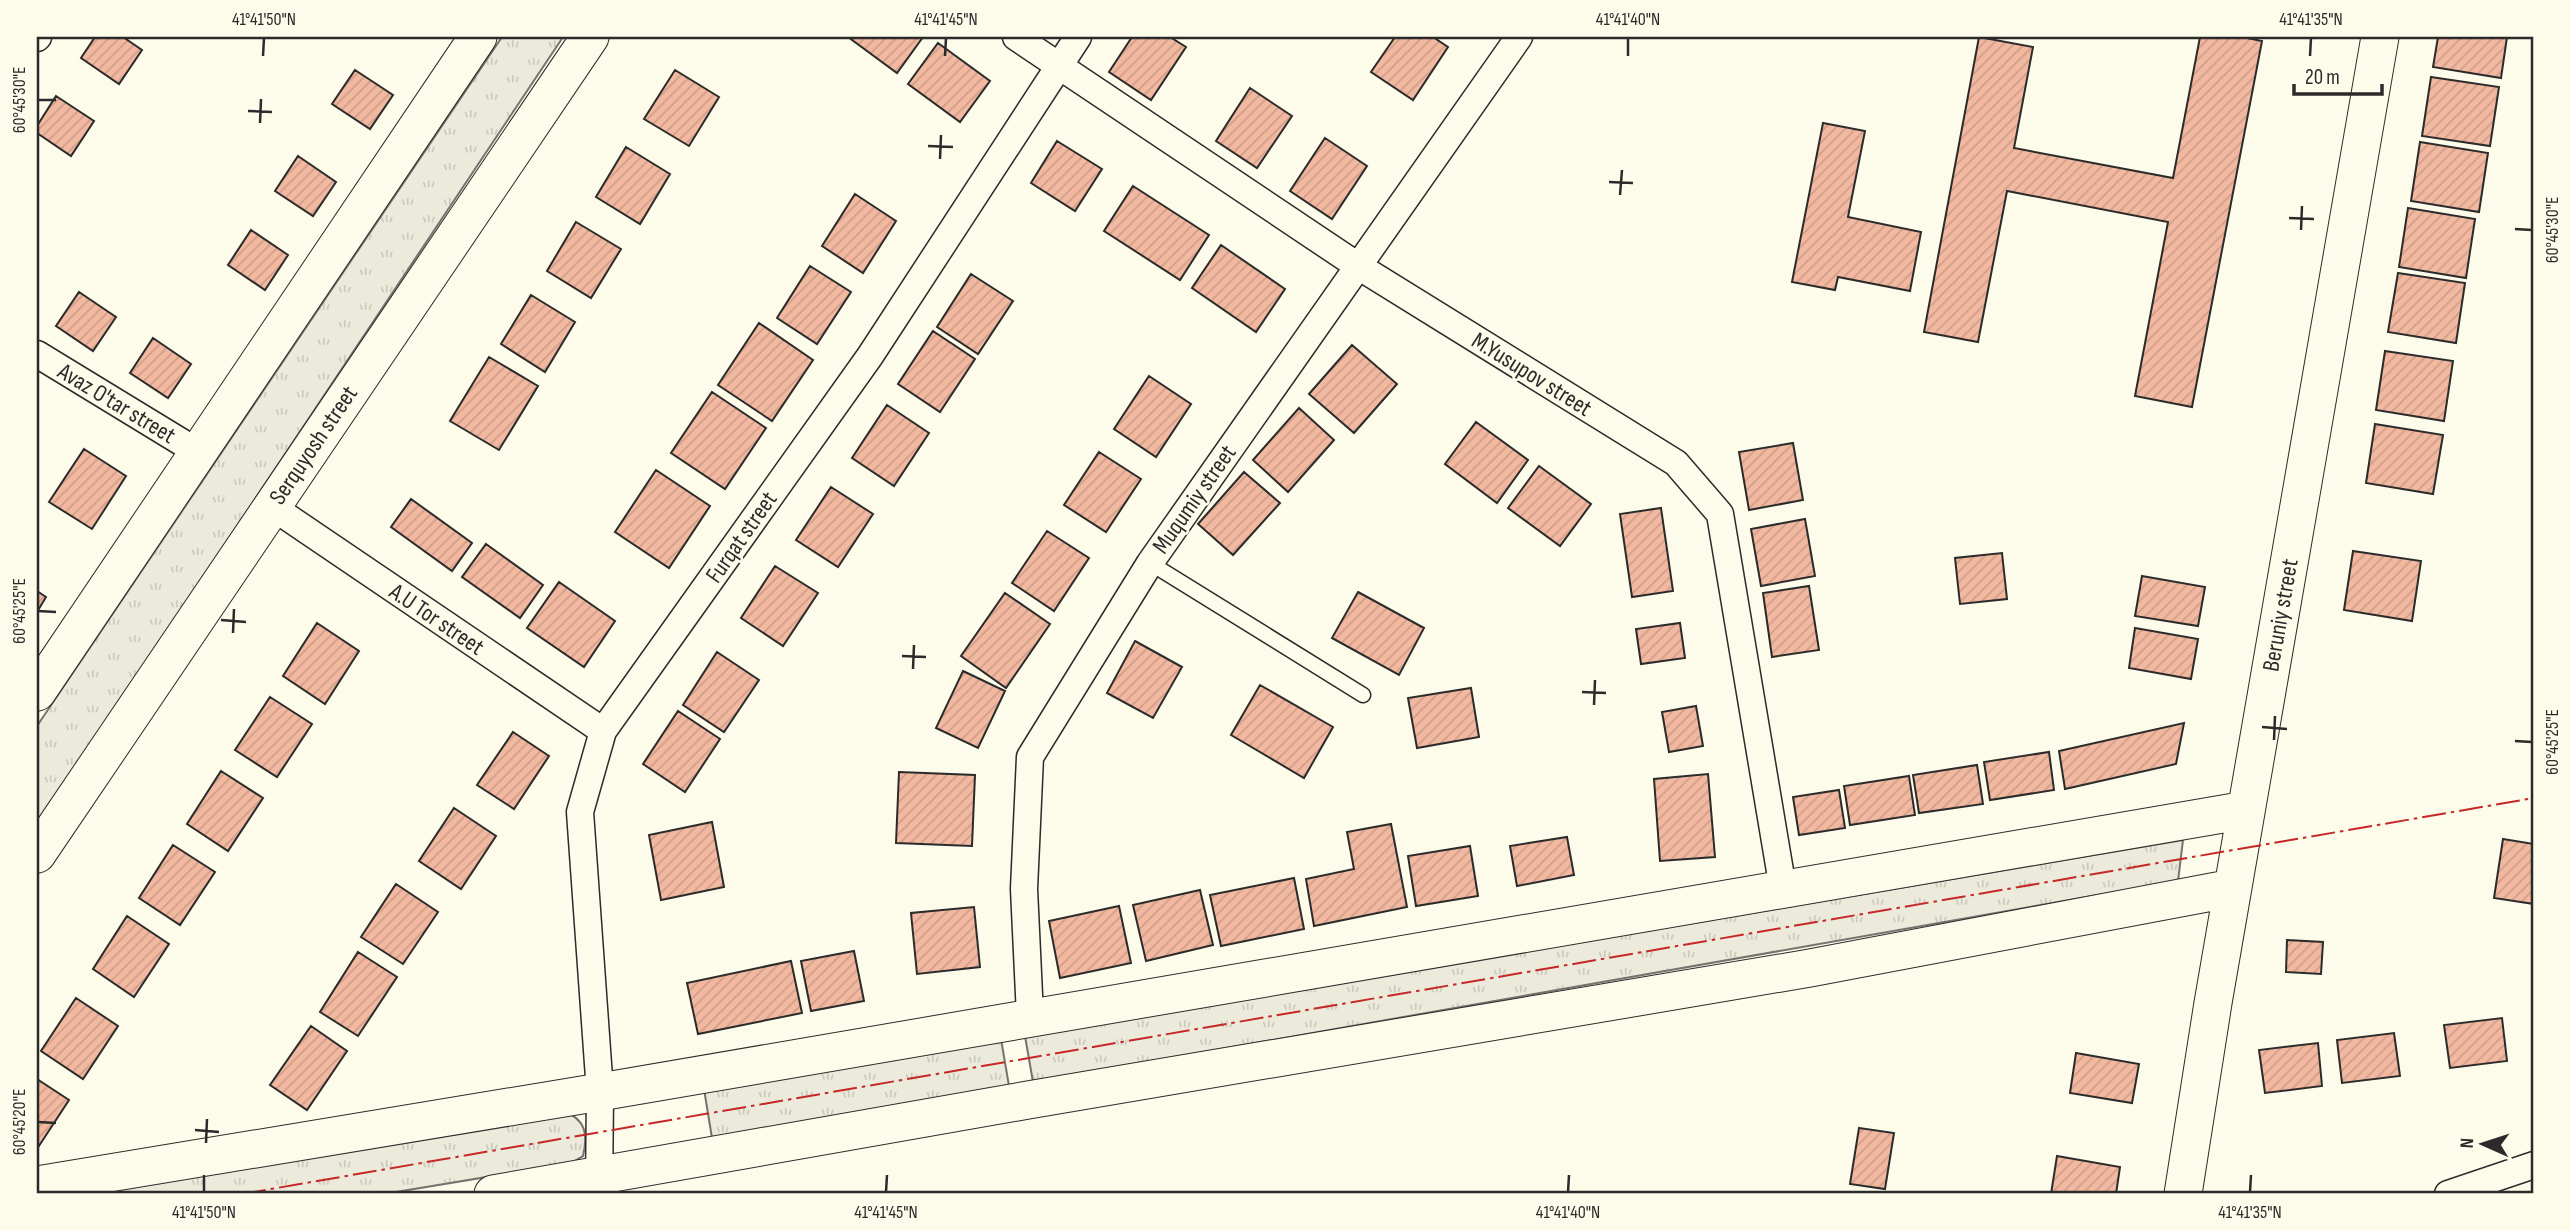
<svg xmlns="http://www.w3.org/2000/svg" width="2571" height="1231" font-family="'Sofia Sans Condensed',sans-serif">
  <defs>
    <pattern id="grass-tufts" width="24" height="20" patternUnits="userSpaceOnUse" patternTransform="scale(1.75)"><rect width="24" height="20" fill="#ecebdb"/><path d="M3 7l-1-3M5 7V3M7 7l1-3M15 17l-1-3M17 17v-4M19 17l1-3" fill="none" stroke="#cbcabc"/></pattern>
    <pattern id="building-hatch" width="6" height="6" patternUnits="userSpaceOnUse" patternTransform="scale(1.75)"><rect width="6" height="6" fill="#f2b8a0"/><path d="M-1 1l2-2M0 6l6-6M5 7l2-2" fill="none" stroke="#d09e8a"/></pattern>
  </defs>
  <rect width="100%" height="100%" fill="#fdfbea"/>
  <!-- grass -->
  <path fill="url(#grass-tufts)" stroke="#74746e" stroke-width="2" d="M502,37H563L37,826V726Z
    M2183,840L2178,881L1033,1082L1025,1036Z
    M1001,1039L1009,1086L712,1138L704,1089Z
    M564,1111C586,1120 588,1134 583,1156L571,1163L384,1194H89Z"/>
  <!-- building -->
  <path fill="url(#building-hatch)" stroke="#2b2b2b" stroke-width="2" d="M95,37H123L142,50L119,84L81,58Z
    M848,37H923L897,73Z
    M1132,37H1170L1186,47L1151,100L1109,72Z
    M1395,37H1433L1448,47L1413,100L1371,72Z
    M1979,37L2033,47L2014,148L2173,178L2200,37H2242L2262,41L2192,407L2135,396L2168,222L2007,191L1978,342L1924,332Z
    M2438,37H2507L2501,78L2433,67Z
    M938,43L990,81L960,122L908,84Z
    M355,70L393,95L370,129L332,104Z
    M675,70L719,97L689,146L644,119Z
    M2431,77L2499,87L2490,146L2422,136Z
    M1250,88L1292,116L1257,168L1216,141Z
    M56,96L94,121L71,156L37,133V126Z
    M1823,123L1865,131L1848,217L1921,232L1910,291L1838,277L1835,290L1792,282Z
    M1325,138L1367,166L1332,219L1290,191Z
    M1057,141L1102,169L1075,211L1031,183Z
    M2420,142L2488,153L2479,212L2411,201Z
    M626,147L670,174L640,224L596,197Z
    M298,156L336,182L313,216L275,191Z
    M1133,186L1209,235L1180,280L1104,231Z
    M855,194L896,221L863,273L822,246Z
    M2408,208L2475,219L2466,278L2399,267Z
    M576,222L621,249L591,298L547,271Z
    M251,230L288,255L265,290L228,265Z
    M1221,245L1285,289L1256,332L1192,288Z
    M810,266L851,292L817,344L777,318Z
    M2398,273L2465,283L2456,343L2388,332Z
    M971,274L1013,301L978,354L937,327Z
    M79,292L116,317L93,351L56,326Z
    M531,295L575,322L545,372L501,344Z
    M759,323L813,360L772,421L718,385Z
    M933,331L975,359L940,412L898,384Z
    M153,338L191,364L168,398L130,373Z
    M1352,345L1397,384L1354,433L1309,394Z
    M2385,351L2453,361L2444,421L2376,410Z
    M489,357L538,386L499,450L450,421Z
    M1149,376L1191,404L1156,457L1114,429Z
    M712,392L766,428L725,489L671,453Z
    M887,405L929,433L894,486L852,458Z
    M1299,408L1334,440L1288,492L1253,460Z
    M1476,422L1528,460L1497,503L1445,464Z
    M2375,424L2443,435L2433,494L2366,483Z
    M1793,443L1803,500L1749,510L1739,452Z
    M84,449L126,476L92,529L49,502Z
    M1099,452L1141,479L1106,532L1064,505Z
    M1539,466L1591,504L1560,546L1508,508Z
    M656,470L710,506L669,568L615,532Z
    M1244,472L1280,503L1233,555L1198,524Z
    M831,487L873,514L838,567L796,540Z
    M411,499L472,543L452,571L391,527Z
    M1661,508L1673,591L1632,597L1620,514Z
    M1805,519L1815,576L1761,586L1751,529Z
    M1047,531L1089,558L1054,611L1012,583Z
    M486,544L543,585L520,618L462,577Z
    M2353,551L2421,561L2412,621L2344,610Z
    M2002,553L2007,599L1960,604L1955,558Z
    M775,566L818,593L783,646L741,618Z
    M2142,576L2205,587L2198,626L2135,616Z
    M559,582L615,621L584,667L527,628Z
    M1809,586L1819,650L1772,657L1763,593Z
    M37,591L46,597L37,612Z
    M1358,592L1424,628L1399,675L1332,638Z
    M1005,593L1050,624L1006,688L961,656Z
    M317,623L359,651L325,704L283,676Z
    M1680,623L1685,658L1641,664L1636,629Z
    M2135,628L2198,639L2191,679L2129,668Z
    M1135,641L1182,667L1153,718L1107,693Z
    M717,652L759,680L724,732L683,705Z
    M963,671L1005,691L978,748L936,728Z
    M1260,685L1333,727L1304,778L1231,735Z
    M1471,688L1479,737L1417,748L1408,698Z
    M270,697L312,724L277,777L235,750Z
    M1696,706L1703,746L1669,752L1662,712Z
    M678,711L720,739L685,792L643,764Z
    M2184,723L2176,764L2065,789L2059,751Z
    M513,732L549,756L514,809L477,785Z
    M2049,752L2054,790L1990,800L1984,762Z
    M1977,765L1983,804L1919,813L1913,775Z
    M221,771L263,798L228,851L187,824Z
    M899,772L975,775L972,846L896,843Z
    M1708,774L1715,857L1660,861L1654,779Z
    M1909,776L1915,815L1850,825L1844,786Z
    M1839,790L1845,828L1799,835L1793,797Z
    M454,808L496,836L461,889L419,861Z
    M712,822L724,887L661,900L649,835Z
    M1391,824L1407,907L1314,926L1306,879L1354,869L1347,832Z
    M1567,837L1574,875L1517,886L1510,846Z
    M2503,839L2534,844V904L2494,898Z
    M173,845L215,872L180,925L139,898Z
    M1470,846L1478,896L1416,906L1408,856Z
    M1294,878L1304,929L1221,946L1210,895Z
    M396,884L438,912L403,964L361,937Z
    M1200,890L1213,945L1146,961L1133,905Z
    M1119,906L1131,963L1060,978L1049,921Z
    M974,907L980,967L917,974L911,913Z
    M127,916L169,944L134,997L93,969Z
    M2287,940L2323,942L2321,974L2286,972Z
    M854,951L864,1001L811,1011L801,961Z
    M358,952L397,977L358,1036L320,1012Z
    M791,961L802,1013L698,1034L687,983Z
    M76,998L118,1026L83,1079L41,1051Z
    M2502,1018L2507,1061L2450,1068L2444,1025Z
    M311,1026L347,1051L307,1110L270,1085Z
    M2394,1033L2400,1076L2342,1083L2337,1040Z
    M2318,1043L2322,1086L2265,1093L2259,1050Z
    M2076,1053L2139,1064L2132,1103L2070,1093Z
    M37,1079L69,1100L37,1149Z
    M1859,1128L1894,1133L1885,1189L1850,1184Z
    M2057,1156L2120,1167L2116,1194H2051Z"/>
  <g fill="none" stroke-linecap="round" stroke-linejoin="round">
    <defs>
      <path id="lane" d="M1150,563L1363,695"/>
      <path id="street" d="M1016,37L1358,266L1676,463L1720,514L1783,889
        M37,38L38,37
        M37,354L196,451
        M271,506L603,731
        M1030,1016L1024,889L1030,757L1150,563L1519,37
        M599,1194L600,1092L580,812L603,731L870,356L1078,37
        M2448,1194L2534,1165"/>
      <path id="secondary" d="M37,692L478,37
        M37,854L590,37
        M37,1185L600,1092L2246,810
        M493,1194L1028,1100L1810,968L2233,888
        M2183,1194L2213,1003L2380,37"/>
    </defs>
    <!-- lane casing -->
    <use href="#lane" stroke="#2b2b2b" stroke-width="17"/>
    <!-- street casing -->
    <use href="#street" stroke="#2b2b2b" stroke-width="29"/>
    <!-- secondary casing -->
    <use href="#secondary" stroke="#2b2b2b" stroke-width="39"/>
    <!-- lane -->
    <use href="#lane" stroke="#fdfbea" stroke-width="14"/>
    <!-- street -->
    <use href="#street" stroke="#fdfbea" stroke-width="26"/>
    <!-- secondary -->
    <use href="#secondary" stroke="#fdfbea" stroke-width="37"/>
    <!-- power -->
    <path stroke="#c62828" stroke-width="2" stroke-dasharray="24 5 3.5 5" stroke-linecap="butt" d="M242,1194L2534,798"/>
  </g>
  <!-- ticks -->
  <path fill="none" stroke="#2b2b2b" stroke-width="2.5" d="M263,56L264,38M945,56L946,38M1628,56V38M2310,56L2311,38M38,100H56M248,111L272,112M260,123L261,99M928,146L953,147M940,159L941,135M1609,182L1633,183M1620,195L1622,170M2289,218L2314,219M2515,229L2532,230M2301,230L2302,206M38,611L56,612M221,620L246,622M233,633L234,609M902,656L926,657M913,669L914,645M1582,692L1606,693M1594,705L1595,680M2262,727L2287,729M2274,740L2275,716M2515,741L2532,742M38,1122L56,1123M195,1130L219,1132M206,1143L207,1119M204,1192V1175M886,1192L887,1175M1568,1192L1569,1175M2250,1192L2251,1175"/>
  <g text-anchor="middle" stroke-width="5" stroke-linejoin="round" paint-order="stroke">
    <!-- street labels -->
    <g font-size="24" fill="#2b2b2b" stroke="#fdfbea">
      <text transform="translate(1532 374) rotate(32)" y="8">M.Yusupov street</text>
      <text transform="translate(117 403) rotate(31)" y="8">Avaz O'tar street</text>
      <text transform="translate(313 445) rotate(-56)" y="8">Serquyosh street</text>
      <text transform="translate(1194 499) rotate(-55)" y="8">Muqumiy street</text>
      <text transform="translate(741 537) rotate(-55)" y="8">Furqat street</text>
      <text transform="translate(2280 615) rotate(-80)" y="8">Beruniy street</text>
      <text transform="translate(437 619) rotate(34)" y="8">A.U Tor street</text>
    </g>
  </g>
  <!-- border -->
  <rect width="2571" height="1231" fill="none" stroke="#fdfbea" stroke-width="77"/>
  <!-- north arrow -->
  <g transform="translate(2483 1144) rotate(273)" stroke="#fdfbea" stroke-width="5" paint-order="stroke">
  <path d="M0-5L12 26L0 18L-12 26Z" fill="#2b2b2b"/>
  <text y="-10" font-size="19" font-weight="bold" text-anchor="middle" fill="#2b2b2b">N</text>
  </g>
  <!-- scale -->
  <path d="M2294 84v10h88v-10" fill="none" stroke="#2b2b2b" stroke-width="3.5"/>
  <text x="2305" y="84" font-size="21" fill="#2b2b2b" stroke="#fdfbea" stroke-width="5" paint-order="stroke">20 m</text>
  <rect x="38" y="38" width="2494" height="1154" fill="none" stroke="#2b2b2b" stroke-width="2.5"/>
  <g font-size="18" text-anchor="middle" fill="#2b2b2b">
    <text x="264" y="25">41°41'50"N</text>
    <text x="946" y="25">41°41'45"N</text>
    <text x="1628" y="25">41°41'40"N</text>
    <text x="2311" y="25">41°41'35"N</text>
    <text transform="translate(19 100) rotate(-90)" y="6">60°45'30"E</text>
    <text transform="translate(2552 230) rotate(-90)" y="6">60°45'30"E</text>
    <text transform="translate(19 611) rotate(-90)" y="6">60°45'25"E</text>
    <text transform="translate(2552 742) rotate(-90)" y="6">60°45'25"E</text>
    <text transform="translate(19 1122) rotate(-90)" y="6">60°45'20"E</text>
    <text x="204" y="1218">41°41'50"N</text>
    <text x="886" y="1218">41°41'45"N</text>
    <text x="1568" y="1218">41°41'40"N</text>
    <text x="2250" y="1218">41°41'35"N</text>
  </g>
</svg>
